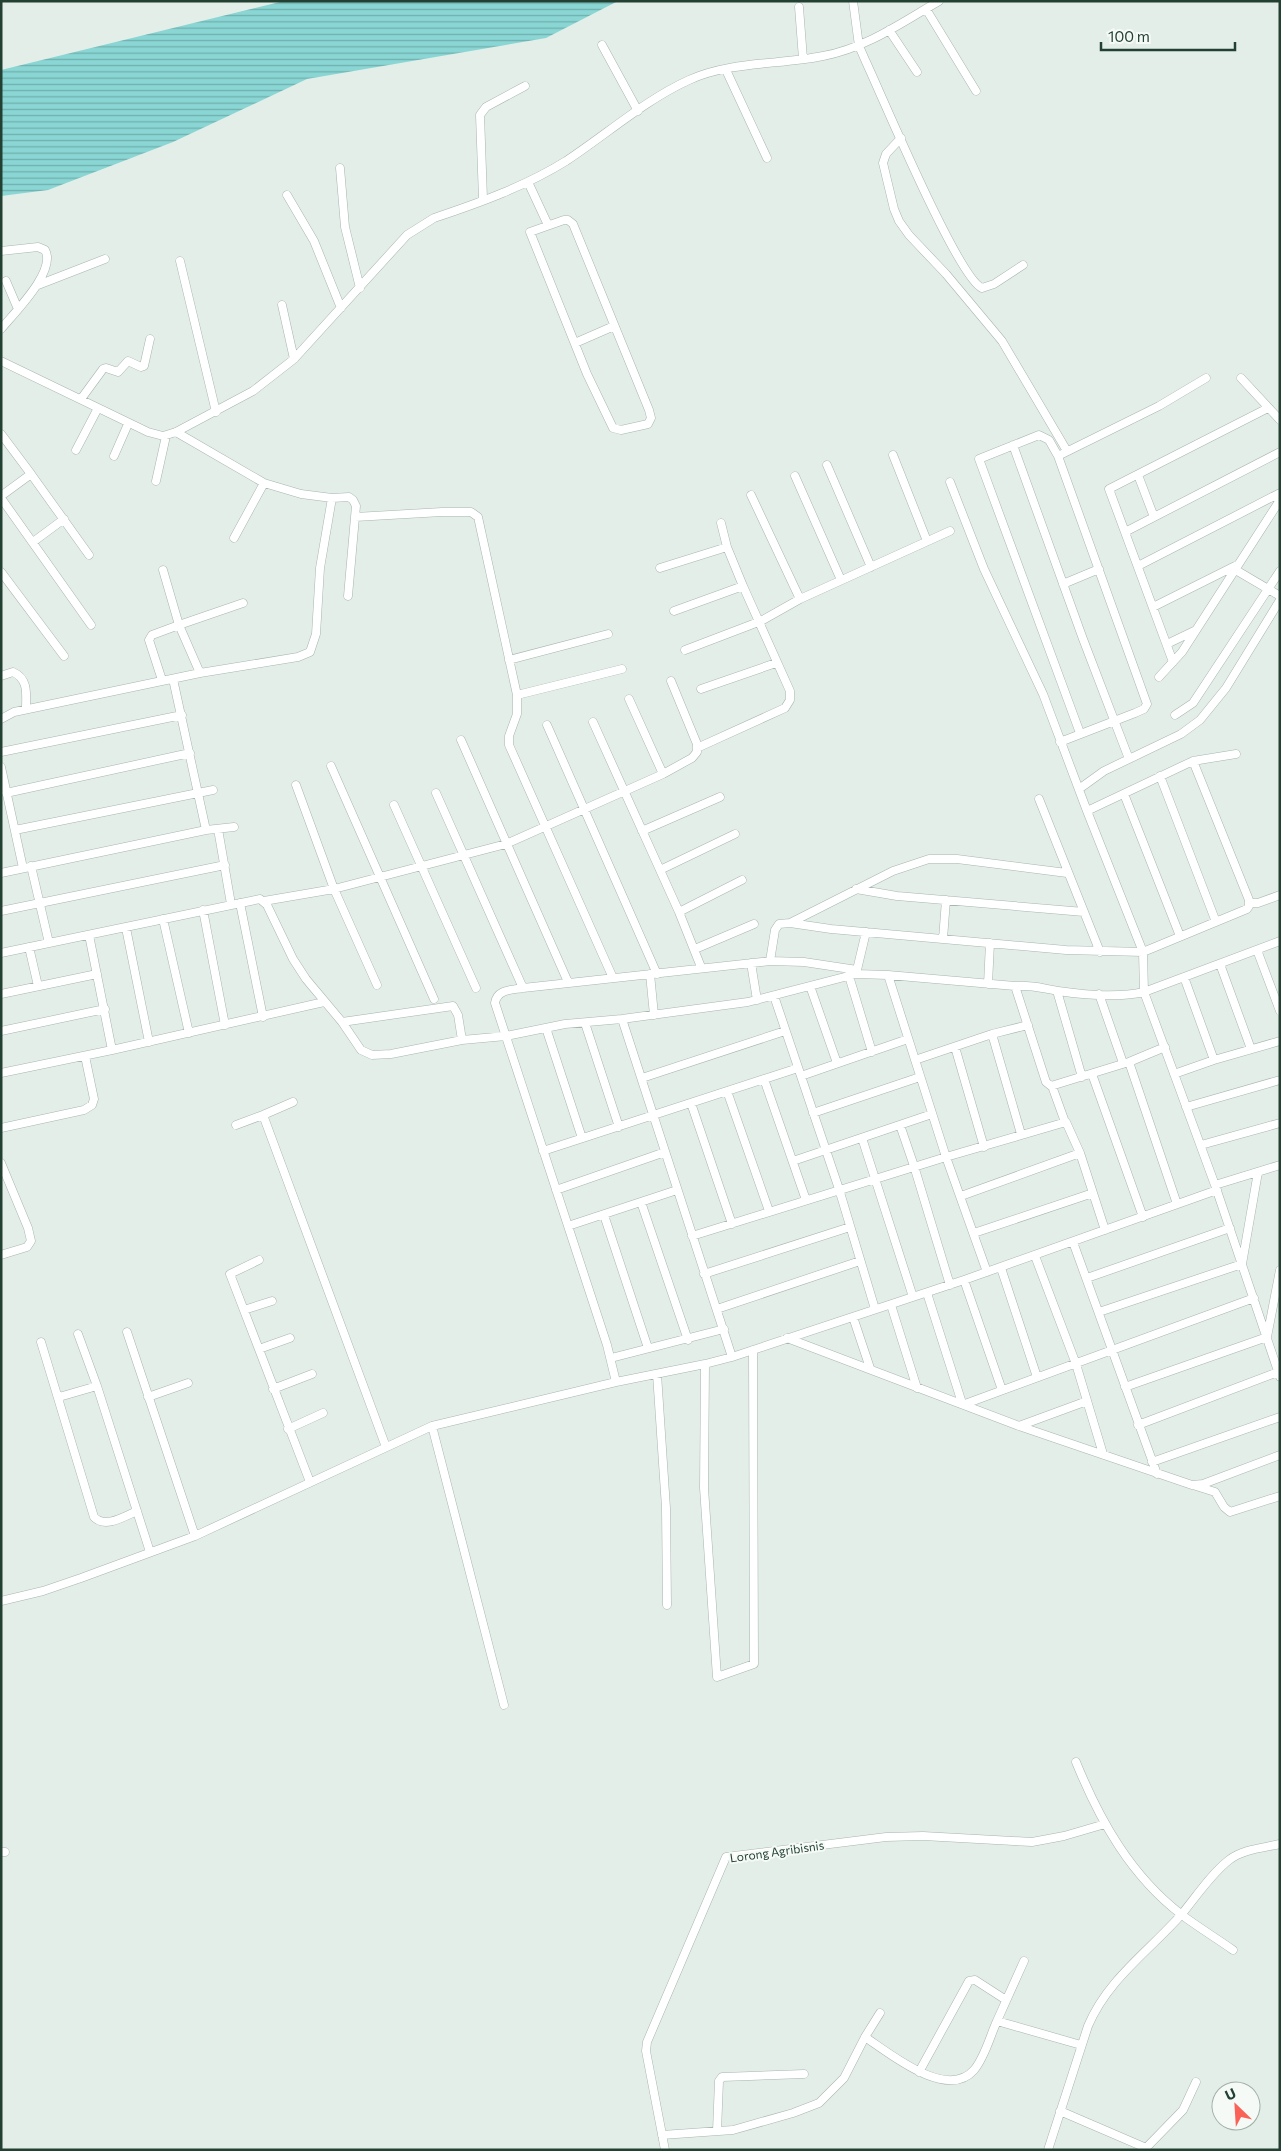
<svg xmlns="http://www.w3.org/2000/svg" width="1281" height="2151" font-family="Commissioner,sans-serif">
  <defs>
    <pattern id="water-rules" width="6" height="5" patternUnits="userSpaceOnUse" patternTransform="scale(1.25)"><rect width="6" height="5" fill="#89d6d4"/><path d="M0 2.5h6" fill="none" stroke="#70afad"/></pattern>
  </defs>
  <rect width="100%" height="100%" fill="#e4eee8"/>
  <!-- water -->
  <path fill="url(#water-rules)" d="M284,1H618L546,38L307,79L173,142L48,190L1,196V70Z"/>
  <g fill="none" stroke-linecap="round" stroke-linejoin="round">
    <defs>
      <path id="minor" d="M853,1L859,46L866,62C882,96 958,278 982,288L994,284L1023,265
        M799,7L803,59
        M926,9L976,91
        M889,30L917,72
        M602,45L638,111
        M726,70L767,158
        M901,138L886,154L883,163L894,209L899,221L909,235L946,274L1002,341L1067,451
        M340,168L345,227L360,288
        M528,182L548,225
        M287,195L314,241L341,308
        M483,199L480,115L486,107L525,86
        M564,220H568L573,224L649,410L651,418L648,424L621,430L613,428L587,374L530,232Z
        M1,251L38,247L45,250C57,271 14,313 1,329
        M180,261L216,412
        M6,281L18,309
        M38,285L105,259
        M282,305L294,359
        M575,343L614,326
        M1,361L148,432L163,436L176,432L253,391L294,359L407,235L434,218C479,203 526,186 566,161C607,134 645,100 689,80C731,61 779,65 823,56C866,48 901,23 939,1
        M1241,378L1280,420
        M81,399L103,369L106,368L118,372L128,361L141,367L144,366L150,339
        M176,432L264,483L301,494L332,498L349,497L353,500L356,506L355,517L348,596
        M1,434L31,474
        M1013,445L1083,639L1129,759
        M76,450L98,408
        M893,455L927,541
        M114,456L128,424
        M1058,456L1049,440L1039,435L979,459L1080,733
        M827,465L871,567
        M1138,475L1154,517
        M795,476L841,580
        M156,481L166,436
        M751,495L800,599
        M1,496L31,474L89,555
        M1,498L91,625
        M355,517L442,512H471L478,517L517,695V714L509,736V745L613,978
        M721,523L727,547L743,586
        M1125,532L1280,452
        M234,538L264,483
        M33,542L64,519
        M1138,566L1280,493
        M660,568L727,547
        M1234,569L1280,596
        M1,572L64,656
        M1063,584L1099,569
        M1153,607L1235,566
        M674,611L743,586L790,691V700L785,708L697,748
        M1167,644L1196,630
        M685,650L761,621L800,599L950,531
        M509,660L608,634
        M1173,662L1109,489L1268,408
        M200,673L298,657L310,652L316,634L320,568L332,498
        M1,676L13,672C29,679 26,695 26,709
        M1159,677L1182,652L1280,500
        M173,679L206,830
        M162,680L149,640L152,635L179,625L163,570
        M701,689L776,663
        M517,695L622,669
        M629,699L663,774
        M1175,715L1193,703L1280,571
        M1,719L14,712L200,673L179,625L243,603
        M593,722L679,912L701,967
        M547,725L657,974
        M461,740L568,982
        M1060,742L1135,713L1144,709L1147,704L1058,456L1159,406L1206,378
        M1,752L182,715
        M331,766L434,999
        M1,767L23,868
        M1160,776L1216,922
        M296,785L334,889L377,985
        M1079,789L1104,771L1181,734L1200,720L1226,688L1280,600
        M6,793L190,753
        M436,793L523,988
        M1124,794L1180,936
        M1039,799L1100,952
        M394,805L476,988
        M1087,811L1193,761L1236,754
        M218,829L231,904
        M15,830L213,790
        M642,831L720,797
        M31,866L49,943
        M660,870L735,834
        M1,873L206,830L234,827
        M856,889L897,896L1084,912
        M264,901L334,889L506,844L663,774L692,758L697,752V744L671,681
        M240,903L263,1017
        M1249,903H1258L1280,895
        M203,910L225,1025
        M1,911L225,865
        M679,912L742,880
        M163,919L189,1033
        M790,923L831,929L1066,950L1143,952L1247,909L1249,906V900L1193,761
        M126,928L149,1042
        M943,939L946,900
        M29,947L38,986
        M695,949L754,924
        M1257,950L1280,1011
        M1,953L260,899L267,905L293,959L306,979L342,1022L361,1050L372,1055L391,1054L462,1040L506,1036L565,1024L622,1019L748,1002L856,974L888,975L1015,986C1034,985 1040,988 1058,991C1085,995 1117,998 1144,992L1143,952L1087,811L1043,694L984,569L950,482
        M770,961L775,930L779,924L790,923L893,871L929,859H957L1067,873
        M751,963L757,1000
        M1220,964L1251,1049
        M650,974L654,1015
        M856,974L866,932
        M888,975L946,1157L1066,1122L1080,1153L1105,1230
        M849,976L872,1052
        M1184,977L1214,1060
        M988,984L990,943
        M810,986L837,1063
        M1015,986L1046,1082L1051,1086L1129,1062L1165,1047
        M1057,991L1082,1077
        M1,994L97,974
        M1099,994L1123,1063
        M774,996L839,1189L875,1309
        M622,1019L732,1357
        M342,1022L453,1006L458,1015L462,1040
        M585,1023L619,1127
        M546,1028L582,1138
        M1,1031L105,1009
        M992,1034L1021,1134
        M955,1047L984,1147
        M112,1050L324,1002
        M915,1060L992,1034L1028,1025
        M1129,1062L1177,1204
        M1,1073L112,1050L89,935
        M1092,1074L1143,1217
        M1174,1074L1214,1060L1280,1041
        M801,1076L908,1039
        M642,1078L785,1031
        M764,1079L806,1200
        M1052,1086L1065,1122
        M727,1091L769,1211
        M293,1102L263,1115L386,1447
        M691,1103L732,1224
        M1186,1107L1280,1080
        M813,1113L920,1077
        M236,1125L263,1115
        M900,1125L914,1166L950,1285
        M1,1128L84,1110L92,1105L94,1099L85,1056
        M862,1138L913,1297
        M1201,1145L1280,1123
        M543,1151L798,1068
        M793,1161L932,1114
        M1,1163L28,1228L31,1241L27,1247L1,1255
        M1280,1165L1215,1185L1280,1377
        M1215,1185L1144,992L1280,941
        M556,1190L665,1152
        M961,1196L1080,1153
        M641,1202L688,1340
        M604,1215L648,1348
        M568,1226L677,1190
        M974,1233L1093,1193
        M692,1236L946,1157L987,1272
        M1073,1242L1157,1474
        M1035,1256L1076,1364L1103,1454
        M259,1260L230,1274L310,1482
        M1001,1268L1037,1377
        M704,1274L850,1227
        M1087,1278L1230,1228
        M964,1280L1002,1390
        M927,1293L962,1403
        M891,1305L917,1388
        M717,1309L860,1261
        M244,1310L272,1301
        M1099,1312L1242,1264L1258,1172
        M853,1317L870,1368
        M127,1332L195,1536
        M78,1334L97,1386L150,1552
        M787,1338L1019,1426L1192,1485L1203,1484L1280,1455
        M41,1342L94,1517C105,1529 125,1516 137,1511
        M259,1349L290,1338
        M611,1358L724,1329
        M705,1364L704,1488L717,1677L754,1664L753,1350
        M657,1374L666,1508L667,1605
        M616,1382L607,1345L495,1003C497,989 512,990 523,988L770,961L804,962L857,970
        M1125,1387L1267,1337L1280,1270
        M273,1389L312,1374
        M59,1397L97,1386
        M148,1397L188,1383
        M965,1404L1254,1298
        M1138,1425L1278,1372
        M432,1426L504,1705
        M1019,1426L1087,1401
        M288,1429L323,1413
        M1152,1462L1280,1417
        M1196,1486L1215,1492L1224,1507L1230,1512L1280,1496
        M1,1601L43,1591L81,1578L195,1536L432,1426L616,1382L705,1364L732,1357L964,1280L1217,1190
        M1076,1762C1100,1821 1131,1876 1182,1915C1198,1927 1216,1938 1233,1950
        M1,1852H5
        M997,2021L1024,1961
        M865,2037C889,2053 947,2101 974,2070C985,2057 990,2036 997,2021L1081,2045
        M919,2072L969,1981L975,1980L1006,2000
        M1060,2111L1146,2148V2150
        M717,2131L719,2081L722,2077L804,2074
        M662,2135L733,2130L793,2113L819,2103L844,2078L865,2037L880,2013
        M1146,2148L1183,2110L1196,2082
        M665,2150L646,2051L647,2042L726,1857L886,1837L923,1836L1032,1842L1064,1836L1105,1824
        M1048,2150L1088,2026C1108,1979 1148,1952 1181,1915C1196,1897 1210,1875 1229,1860C1243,1849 1263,1848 1280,1844"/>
    </defs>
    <!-- minor casing -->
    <use href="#minor" stroke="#a6b7ae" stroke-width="9"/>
    <!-- minor -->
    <use href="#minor" stroke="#fff" stroke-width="8"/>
  </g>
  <g text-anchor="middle" stroke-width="4" stroke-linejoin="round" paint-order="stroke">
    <!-- street labels -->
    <g font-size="12" fill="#224133" stroke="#f5faf7">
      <text transform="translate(777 1852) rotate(-8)" y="4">Lorong Agribisnis</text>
    </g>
  </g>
  <!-- border -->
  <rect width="1281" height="2151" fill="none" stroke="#224133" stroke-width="5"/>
  <!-- north arrow -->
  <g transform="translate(1236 2106) rotate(335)"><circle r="24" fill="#f5faf7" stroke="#a1b0a9"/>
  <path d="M0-4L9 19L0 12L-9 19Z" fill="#fa6257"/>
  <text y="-8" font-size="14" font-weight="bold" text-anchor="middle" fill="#224133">U</text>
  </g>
  <!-- scale -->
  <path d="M1101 42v8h134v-8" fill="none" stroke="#224133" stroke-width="2.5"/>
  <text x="1108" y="42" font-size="15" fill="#224133" stroke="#f5faf7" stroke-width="4" paint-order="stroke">100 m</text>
</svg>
